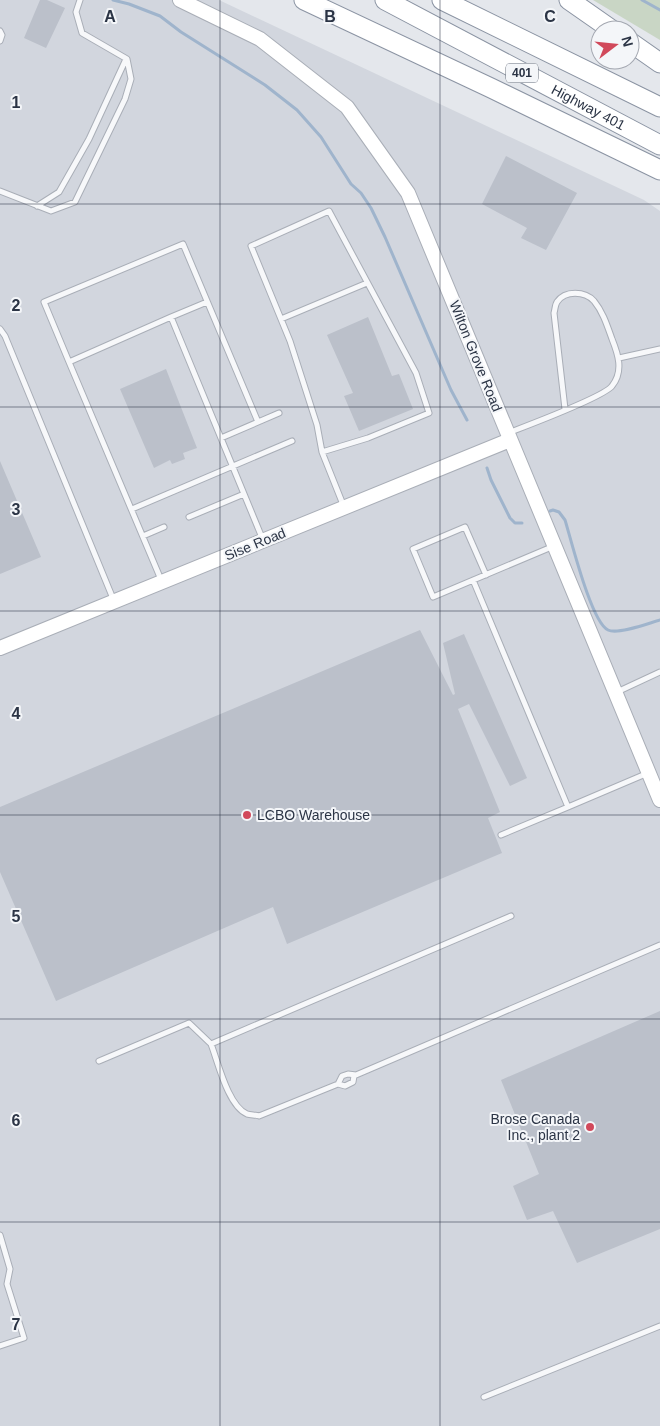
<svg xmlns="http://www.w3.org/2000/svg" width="660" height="1426" font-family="Helvetica,sans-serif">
  <rect width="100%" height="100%" fill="#e4e7ec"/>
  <!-- built -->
  <path fill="#d2d6de" d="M0,0H219L644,200L660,211V1426H0Z"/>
  <!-- green -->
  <path fill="#c9d6c5" d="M593,0H660V40Z"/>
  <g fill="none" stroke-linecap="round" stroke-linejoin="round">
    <!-- stream -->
    <path stroke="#9fb4cc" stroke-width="3" d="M113,0L129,4L160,16L181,32L265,85L297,110L321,137L351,184L361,193L371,208L385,237L451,390L467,420
      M642,0L660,10
      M487,468L491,480L510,518L515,523H522
      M550,511L553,510L559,512L565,520C571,539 591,622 608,630C618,635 649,623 660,620"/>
  </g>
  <!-- building -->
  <path fill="#bbc0ca" d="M40,0H47L65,8L46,48L24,38Z
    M506,156L577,193L546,250L521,238L527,228L482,204Z
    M368,317L392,376L399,374L413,409L359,431L344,396L353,393L327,335Z
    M166,369L197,448L183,453L185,459L172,464L170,460L154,468L120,389Z
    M0,461L41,557L0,574Z
    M420,630L453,695L455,694L443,643L464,634L527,778L510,786L469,704L458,709L500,812L488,818L502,853L287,944L273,907L56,1001L0,872V807Z
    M660,1011V1229L577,1263L553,1211L527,1220L513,1186L539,1174L501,1080Z"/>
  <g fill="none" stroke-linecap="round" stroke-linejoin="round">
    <defs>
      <path id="lane" d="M0,31L2,35L0,41
        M0,191L51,211L75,202L125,99L131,79L127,59L82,33L76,12L80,0
        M37,206L59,192L89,139L126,59
        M171,317L207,302
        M281,319L367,283
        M0,329L5,336L114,601
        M619,358L660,349
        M69,362L44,302L183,244L258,422
        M508,433C526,426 604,397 612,386C624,371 618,354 612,339C607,325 603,312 594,301C585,291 565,290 557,302C555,305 555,310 554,313L565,409
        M221,438L279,413
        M322,452L368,438L429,413L416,373L329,211L251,246L290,341L317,425L322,452L344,507
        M132,509L292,441
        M189,517L244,494
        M143,536L164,527
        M486,575L465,527L413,549L433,597L554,546
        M473,580L568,807L648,773
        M162,582L69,362L171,317L263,540
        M617,692L660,672
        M501,835L568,807
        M99,1061L189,1023L211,1044
        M354,1076L353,1082L345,1086L338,1084L259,1116C256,1115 251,1115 247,1114C228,1106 218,1062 211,1044L511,916
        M338,1084L342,1076L348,1074L356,1075L660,945
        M0,1235L10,1269L7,1284L24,1338L0,1346
        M484,1397L660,1326"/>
      <path id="secondary" d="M180,0L260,39L347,107L408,193L660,800
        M0,648L510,440"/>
      <g id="highway">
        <path d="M304,0L491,88L660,170"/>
        <path id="s1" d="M385,0L660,145"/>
        <path d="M442,0L660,107"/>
        <path d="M569,0L612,30"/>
        <path d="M630,42L660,63"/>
      </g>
    </defs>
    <!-- lane casing -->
    <use href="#lane" stroke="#a9aeb7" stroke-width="7"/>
    <!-- secondary casing -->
    <use href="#secondary" stroke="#a9aeb7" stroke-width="16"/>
    <!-- highway casing -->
    <use href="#highway" stroke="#8b94a3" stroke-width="21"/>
    <!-- lane -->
    <use href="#lane" stroke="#f7f8fa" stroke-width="5"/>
    <!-- secondary -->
    <use href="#secondary" stroke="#fff" stroke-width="14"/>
    <!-- highway -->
    <use href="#highway" stroke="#fff" stroke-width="19"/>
  </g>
  <!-- grid -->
  <path fill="none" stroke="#2b3445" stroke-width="1" stroke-opacity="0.55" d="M220,0V1426M440,0V1426M0,204H660M0,407H660M0,611H660M0,815H660M0,1019H660M0,1222H660"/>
  <!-- markers -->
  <g fill="#d1495b" stroke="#f4f6f9" stroke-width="2">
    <circle cx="247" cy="815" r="5"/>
    <circle cx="590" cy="1127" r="5"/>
  </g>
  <g text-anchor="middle" stroke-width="4" stroke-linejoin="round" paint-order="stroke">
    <!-- shield labels -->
    <rect fill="#f4f6f9" stroke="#676e7b" stroke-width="1" x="506" y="63.5" width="32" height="19" rx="4"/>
    <g font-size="12" font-weight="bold" fill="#2b3445">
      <text x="522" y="77">401</text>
    </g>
    <!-- street labels -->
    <g font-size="14" fill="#2b3445" stroke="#f4f6f9">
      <text dy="5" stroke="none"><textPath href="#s1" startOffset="230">Highway 401</textPath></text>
      <text transform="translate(476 356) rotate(68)" y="5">Wilton Grove Road</text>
      <text transform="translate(255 544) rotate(-22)" y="5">Sise Road</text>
    </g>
    <!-- poi labels -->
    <g font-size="14" fill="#2b3445" stroke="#f4f6f9" text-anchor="start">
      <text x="257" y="820">LCBO Warehouse</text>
      <text x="580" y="1124" text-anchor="end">Brose Canada<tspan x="580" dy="16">Inc., plant 2</tspan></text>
    </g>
  </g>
  <g font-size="16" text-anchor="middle" font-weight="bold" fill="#2b3445" stroke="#f4f6f9" stroke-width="4" stroke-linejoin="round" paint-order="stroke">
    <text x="110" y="22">A</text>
    <text x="330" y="22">B</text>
    <text x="550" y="22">C</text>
    <text x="16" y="108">1</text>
    <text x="16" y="311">2</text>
    <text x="16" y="515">3</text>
    <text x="16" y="719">4</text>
    <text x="16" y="922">5</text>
    <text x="16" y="1126">6</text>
    <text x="16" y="1330">7</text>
  </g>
  <!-- north arrow -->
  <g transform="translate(615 45) rotate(74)"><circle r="24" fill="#f4f6f9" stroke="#a4a8b1"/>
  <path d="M0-4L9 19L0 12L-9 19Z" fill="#d1495b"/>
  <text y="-8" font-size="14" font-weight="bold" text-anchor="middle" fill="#2b3445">N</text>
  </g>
</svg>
